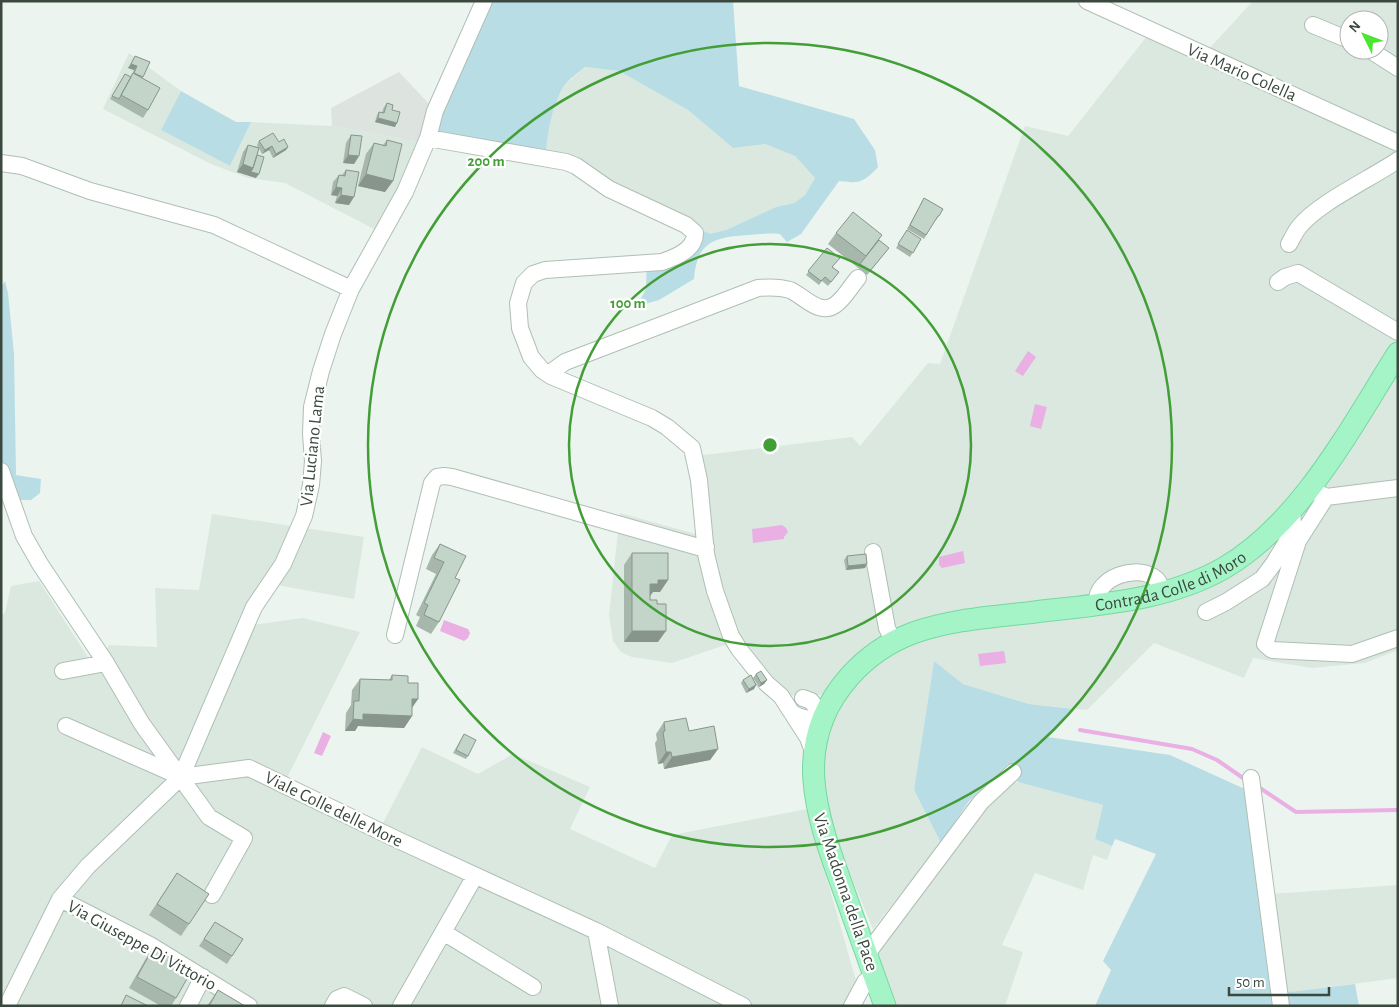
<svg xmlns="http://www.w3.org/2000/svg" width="1399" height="1007" font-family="'Alegreya Sans',sans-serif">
  <rect width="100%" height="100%" fill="#ecf4ef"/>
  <!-- residential -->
  <path fill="#dae8e0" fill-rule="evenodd" d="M1253,1H1398V650L1365,663L1312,668L1253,658L1244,678L1154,643L1087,710L1029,704L963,684L934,661L914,790L941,843L873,929L830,826L820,789L826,735L849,694L772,696L725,645L672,663L632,657L621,652L613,641L609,615L620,513L696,534L687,457L852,437L860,446L928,363L940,364L1025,126L1068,136L1155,26L1208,50ZM1349,20H1379V50H1349Z
    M129,53L181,91L161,130L230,166L251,122L332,126L420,142L378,231L285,183L248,178L211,164L103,109Z
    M585,67L619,71L688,110L733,148L765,144L795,156L815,178L805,195L794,203L776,207L726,230L710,234L546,152L548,127L555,104L565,85Z
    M212,514L364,537L354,599L277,585L252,625L303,618L360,632L287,778L382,825L422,747L478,774L513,754L590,787L570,829L655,868L672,835L807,809L861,998L856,1006H1V615L5,613L11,586L39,581L95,668L109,645L157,647L155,588L199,590Z
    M1018,782L1103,805L1095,839L1112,846L1107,860L1093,855L1083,890L1035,873L1002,945L1023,952L1005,1006H895L877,950L979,809L1007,784Z
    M1398,885V978L1284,993L1271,894Z"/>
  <!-- industrial -->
  <path fill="#dde4df" d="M399,72L430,105L420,142L332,126L331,108Z"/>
  <!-- green -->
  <path fill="#b9dde4" d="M488,1H733L739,86L854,119L875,150L878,167C864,182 860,184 839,181L801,234L787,242L780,234C769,233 760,234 749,235C715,237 697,241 694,279L659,300L637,306L646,289L647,259L673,252L702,230L710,234L726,230L776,207L794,203L805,195L815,178L795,156L765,144L733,148L688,110L619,71L585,67C578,73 569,79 564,86C552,106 548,129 546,152L434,133Z
    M181,91L236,122H251L230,166L161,130Z
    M5,281L8,293L14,354L16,475L41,479L40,493L31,500H14L1,466V287Z
    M934,661L963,684L1029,704L1074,709L1048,737L1170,755L1247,790L1273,994L1355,984L1359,1006H1095L1111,970L1103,961L1156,854L1115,839L1112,846L1095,839L1103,805L1018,782L1008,764L969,801L941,843L914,790Z"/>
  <!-- water -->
  <path fill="#eaafe3" d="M1028,351L1036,357L1023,376L1015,371Z
    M1035,404L1047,407L1041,429L1030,426Z
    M782,525L786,528L788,532L784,537V539L753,543L752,529Z
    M963,551L965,563L942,568L939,565V557Z
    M444,620L468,629L470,633L468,638L464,641L440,631Z
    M1004,651L1006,663L980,666L978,654Z
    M323,732L331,736L322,756L314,753Z"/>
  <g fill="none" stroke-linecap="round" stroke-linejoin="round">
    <!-- stream -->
    <path stroke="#eaafe3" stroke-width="4" d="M1080,730L1192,749L1217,760L1243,778
      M1260,788L1296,812L1398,810"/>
    <defs>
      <path id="minor" d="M1087,1L1398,143
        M1313,25L1349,40
        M1370,50L1398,68
        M428,138L566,162L576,166L609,189L686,225L695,233C695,250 676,257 662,262L545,270L533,274L524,283L518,303L520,328L531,357L542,370L551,376L652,418L667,427L692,448L699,480L706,554L715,591L731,636L739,649L766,683L781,696L808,738L814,754
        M1,163L22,166L90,191L214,225L351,289
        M1289,244C1292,239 1295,232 1299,227C1318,203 1370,179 1398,160
        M1278,282L1285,277L1298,273L1398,332
        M551,376L554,370L565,362L758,288C769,287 780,287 790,290C804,296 819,316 835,305C844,299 851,286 858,278
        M1,471L24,536L40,564L106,663L142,724L209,817L244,838L212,895
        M1317,492L1326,497L1398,488
        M1326,497L1298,541L1265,644L1272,650L1352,654L1398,638
        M873,552L887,628L893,641
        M1097,604C1094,577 1139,563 1156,579C1160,582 1161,589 1163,593
        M1206,612L1226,602L1262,579L1274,563L1286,543L1293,524L1292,510
        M395,635L432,483L437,477L444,476L452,477L702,548L706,547
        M63,671L106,663
        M792,713C803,720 811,719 824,717L811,701L803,698
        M66,726L179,776
        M181,777L254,607L283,564L304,516L311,485L313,461L311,434L312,407L321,371L333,334L351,289L405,192L428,138L435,111L484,1
        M1251,778L1281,1006
        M60,899L150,945L249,1006
        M596,931L610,1006
        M443,932L533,987
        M867,954L981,802L1013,772
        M7,1006L60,899L88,866L181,777L249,768L398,840L596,931L743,1006
        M188,1006L203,977
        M333,1006L337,999L344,996L364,1006
        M401,1006L475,876
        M852,1006L865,982L874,974"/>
      <g id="major">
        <path id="s1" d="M885,1006C872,969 858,931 845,894C818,819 788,745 850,676C867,657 889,642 913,633C952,619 994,617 1035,612C1100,604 1166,601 1224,568C1302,522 1350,428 1398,353"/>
      </g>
    </defs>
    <!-- minor casing -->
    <use href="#minor" stroke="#afbfb4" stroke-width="18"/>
    <!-- major casing -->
    <use href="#major" stroke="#75d99e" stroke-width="23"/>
    <!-- minor -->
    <use href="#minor" stroke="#fff" stroke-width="16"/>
    <!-- major -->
    <use href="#major" stroke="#a5f4c7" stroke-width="21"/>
  </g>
  <!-- wall -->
  <path fill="#a7b7ac" d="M135,56L150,62L142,78L148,110L143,118L110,99L125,74L131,77V76L134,70L128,68Z
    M387,103L392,110L395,127L375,122L377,115L379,112H382L384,107Z
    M351,135L359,156L354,164L343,163L346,143Z
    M387,140L393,181L385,192L358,186L366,154L374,143L383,145Z
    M259,141L288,147L286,150L273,158L269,150L262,154L259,148L257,155L256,178L237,172L243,152L248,145L258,147L257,145Z
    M346,170L349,205L335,203L337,196L331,195L333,182L339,175H342Z
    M924,198L943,209L936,220H935L924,239L907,229Z
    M907,230L921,239L910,257L896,248Z
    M836,233L879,240L889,248L867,275L828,244Z
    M827,248L833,268L839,272L828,286L822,281L819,285L806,275Z
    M440,544L455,578L439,622L431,634L416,626L420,617L416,615L436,574L426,569L432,555Z
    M632,553L668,580L660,592H653L650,595V600L658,642H624V565Z
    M847,556L865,568L846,570L844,560Z
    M756,674L767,680L764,684L759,687L753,678Z
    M392,675L408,683L418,699L412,707V716L404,728L358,726L355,731H345L346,713L351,705L352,690L360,679L389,680Z
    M743,680L756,685L754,689L746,693L741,683Z
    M664,722L689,731L718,749L710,760L664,769L663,763L658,764L655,743L657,740L656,734Z
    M464,734L468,756L466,759L453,753Z
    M177,873L189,924L181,936L149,915Z
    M215,922L243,939L227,964L199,946Z
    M153,948L176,998L171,1006H161L129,988L145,960Z
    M218,990L245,1006H207Z"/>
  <!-- shaded-wall -->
  <path fill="#88958c" d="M131,64L137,66L134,70L128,68Z
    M378,118L397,123L395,127L375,122Z
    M272,146L269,150L262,154L265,150Z
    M288,147L286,150L273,158L276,154Z
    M348,155L359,156L354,164L343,163Z
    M243,164L253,168L259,174L256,178L237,172Z
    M366,174L393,181L385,192L358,186Z
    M336,187L342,188L337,196L331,195Z
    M341,195L354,197L349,205L335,203Z
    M867,564L865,568L846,570L848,566Z
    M658,580H668L660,592H653L650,596V584Z
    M632,631H666L658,642H624Z
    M767,680L764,684L759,687L761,683Z
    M756,685L754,689L746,693L749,689Z
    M412,699H418L410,711Z
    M363,714L412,716L404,728L358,726L355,731H345L353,719Z
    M718,749L710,760L664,769L672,757Z
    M666,752H671L663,763L658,764Z"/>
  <!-- building -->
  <path fill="#c2d5c8" stroke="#88958c" d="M135,56L150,62L143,77L134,73L137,66L131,64Z
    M133,73L160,88L148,110L121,95Z
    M125,74L131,77L119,99L112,96Z
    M387,103L393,105L392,110L400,112L397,123L378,118L379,112L384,113Z
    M273,133L279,142L284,139L288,147L276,154L272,146L265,150L259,141Z
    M351,135L362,136L359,156L348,155Z
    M387,140L402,144L393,181L366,174L374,143L386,146Z
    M248,145L259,148L253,168L243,164Z
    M257,155L264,157L259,174L251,172L253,168Z
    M346,170L359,172L354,197L341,195L342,188L336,187L339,175L345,176Z
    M924,198L943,209L939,216H938L926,235L910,225Z
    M853,212L882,235L866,256L836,233Z
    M907,230L921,239L913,253L898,244Z
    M879,240L889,248L870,271L860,264Z
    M827,248L840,258L832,267L839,272L831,282L825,277L821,281L808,271Z
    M440,544L466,556L455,578L460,580L439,622L424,615L428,605L424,603L444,562L434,558Z
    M632,553H668V580H658V584H650V600H657V604H666V631H632Z
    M866,554L867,564L848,566L847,556Z
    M761,671L767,680L761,683L756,674Z
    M392,675L408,676V683H418V699H412V716L363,714V720L353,719L354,701H359L360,679L392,680Z
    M751,675L756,685L749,689L743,680Z
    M686,718L689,731L714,726L718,749L672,757L671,752H666L663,732L665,731L664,722Z
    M464,734L476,740L468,756L456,750Z
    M177,873L209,894L189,924L157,904Z
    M215,922L243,939L232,956L204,939Z
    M153,948L192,970L176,998L137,977Z
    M218,990L245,1006H209Z
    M126,995L148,1006H121Z"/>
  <!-- distance rings -->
  <g fill="none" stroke="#439e37" stroke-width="2.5">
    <circle cx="770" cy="445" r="201"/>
    <circle cx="770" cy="445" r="402"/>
  </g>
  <g text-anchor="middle" stroke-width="4.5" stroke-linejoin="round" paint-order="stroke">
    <!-- street labels -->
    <g font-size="18" fill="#3a483e" stroke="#fff">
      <text transform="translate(1242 72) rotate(24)" y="6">Via Mario Colella</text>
      <text transform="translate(312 446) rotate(-84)" y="6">Via Luciano Lama</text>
      <text dy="6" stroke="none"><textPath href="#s1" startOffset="692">Contrada Colle di Moro</textPath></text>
      <text transform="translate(334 809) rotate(26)" y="6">Viale Colle delle More</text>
      <text transform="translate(846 892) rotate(71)" y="6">Via Madonna della Pace</text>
      <text transform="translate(142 945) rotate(29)" y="6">Via Giuseppe Di Vittorio</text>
    </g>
  </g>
  <circle cx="770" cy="445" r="8" fill="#439e37" stroke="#fff" stroke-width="2.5"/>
  <g font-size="15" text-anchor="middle" font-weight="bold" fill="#439e37" stroke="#fff" stroke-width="4.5" stroke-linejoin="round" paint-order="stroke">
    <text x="486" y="166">200 m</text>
    <text x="628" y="308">100 m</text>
  </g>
  <!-- border -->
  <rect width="1399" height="1007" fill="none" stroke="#3a483e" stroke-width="5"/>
  <!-- north arrow -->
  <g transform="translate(1364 35) rotate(312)"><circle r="24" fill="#ffffff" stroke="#b0b6b2"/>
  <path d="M0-4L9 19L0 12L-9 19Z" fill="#4be532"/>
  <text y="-8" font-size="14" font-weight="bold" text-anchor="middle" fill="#3a483e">N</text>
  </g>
  <!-- scale -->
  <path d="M1229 987v8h100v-8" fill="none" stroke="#3a483e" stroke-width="2.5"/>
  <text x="1236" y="987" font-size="15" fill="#3a483e" stroke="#ffffff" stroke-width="4" paint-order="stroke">50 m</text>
</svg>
